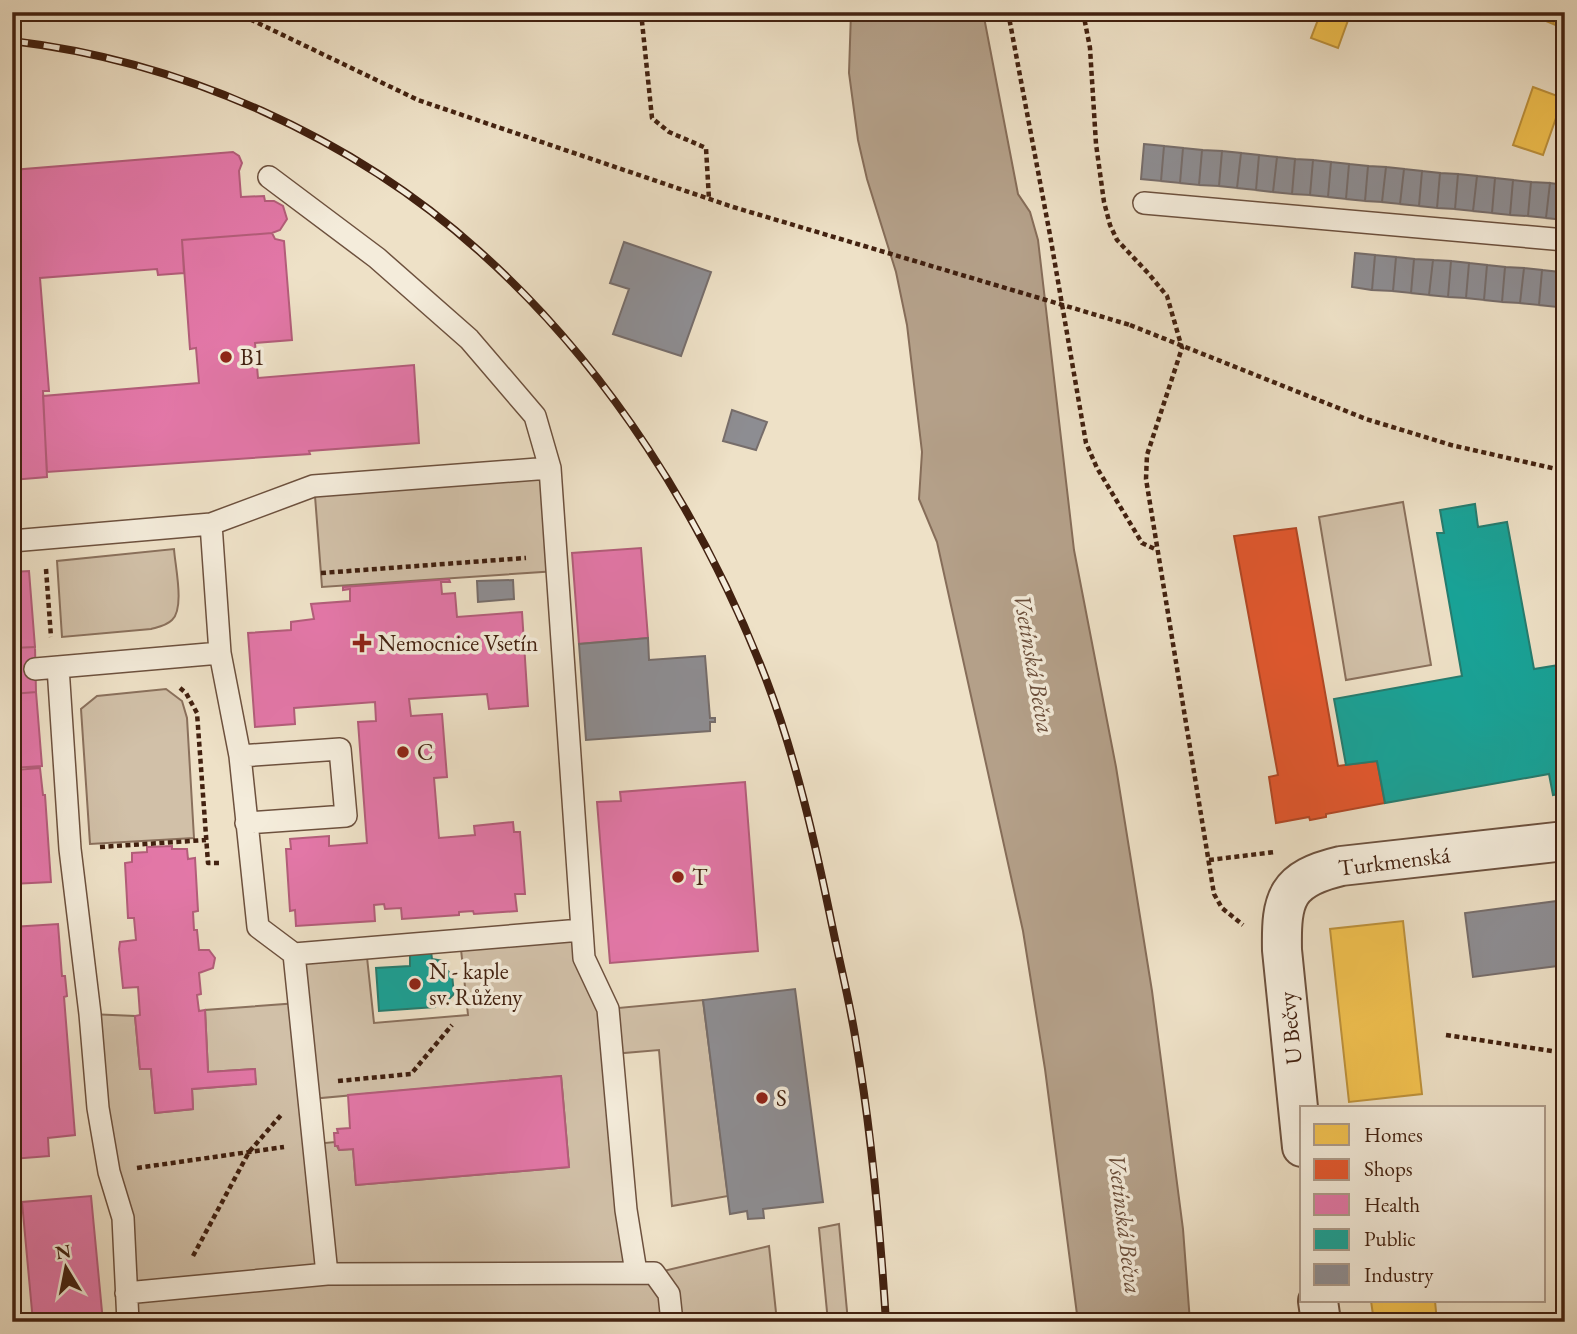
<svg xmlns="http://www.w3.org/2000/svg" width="1577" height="1334" font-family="'EB Garamond',serif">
  <rect width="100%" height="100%" fill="#eee1c7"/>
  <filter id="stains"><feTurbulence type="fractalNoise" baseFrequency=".00286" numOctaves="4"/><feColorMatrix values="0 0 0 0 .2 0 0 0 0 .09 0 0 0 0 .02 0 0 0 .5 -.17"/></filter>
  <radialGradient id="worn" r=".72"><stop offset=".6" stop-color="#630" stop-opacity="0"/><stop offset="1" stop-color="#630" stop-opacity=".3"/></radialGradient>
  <!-- green -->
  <path fill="#d1c0a8" stroke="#8a705c" stroke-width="2" fill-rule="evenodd" d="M550,468L557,571L322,587L315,496Z
    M1403,502L1431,665L1346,680L1319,517Z
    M174,549C175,566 185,608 172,620C166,626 158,627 151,629L62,637L57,561Z
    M166,689L182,701L187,718L194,838L90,844L81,709L97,696Z
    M581,930L608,1009L703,1000L728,1196L672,1206L659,1050L613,1054L636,1272L655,1273L769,1246L777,1322H138L90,1014L135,1016L140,1069H151L155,1113L193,1109L192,1089L256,1084L254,1069L208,1072L205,1010L298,1003L294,954L366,948L374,1023L468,1015L460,940ZM561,1076L569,1167L356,1185L353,1149L339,1150L335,1142L315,1144L311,1099Z
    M839,1224L848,1322H828L819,1228Z"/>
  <!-- water -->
  <path fill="#b4a089" stroke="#866d59" stroke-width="2" d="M851,12H983L1018,194L1030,212L1038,240L1074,550L1116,767L1152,991L1183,1229L1190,1322H1078L1045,1069L1023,931L937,542L919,499L922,452L907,325L896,272L867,179L858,140L849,73Z"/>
  <!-- homes -->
  <path fill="#f2c14e" stroke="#bd913b" stroke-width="2" d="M1321,12H1351L1338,48L1311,38Z
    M1524,12H1557L1553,24Z
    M1557,12H1565V29L1553,24Z
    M1533,87L1563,98L1543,155L1513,145Z
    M1403,921L1422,1094L1349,1102L1330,929Z
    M1371,1301H1435L1437,1322H1374Z"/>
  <!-- shops -->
  <path fill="#e4572e" stroke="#b34725" stroke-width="2" d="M1296,528L1338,766L1377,761L1385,803L1326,814V817L1310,820L1309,817L1276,823L1269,777L1278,775L1234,536Z"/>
  <!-- health -->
  <path fill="#e377a8" stroke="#b35d7a" stroke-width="2" d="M233,152L239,156L242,163L239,171L241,197L264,196L265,201H274L283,206L287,219L280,230L272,233L182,240L184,273L158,275L157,269L40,278L49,391H43L47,477L12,480V170Z
    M272,233L275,239L284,241L292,340L255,343L258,378L414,365L419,443L309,451L310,454L47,472L43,396L199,383L196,348L190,349L182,240Z
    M641,548L648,638L579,644L572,553Z
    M29,571L35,647L12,648V572Z
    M449,579L450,582H441L442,594L455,593L457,617L522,612L528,706L489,709L487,694L409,699L411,716L442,714L447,777L434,778L439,838L475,835L474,826L513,822L514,832H520L525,894H515L517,911L474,914L473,911L459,912V915L402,919L401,908L385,909L384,904L374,905L375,921L296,926L295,910L290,911L286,849H291L290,839L329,836V846L367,843L358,722L376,721L375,702L294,708L295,724L255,727L248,633L291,630V622L314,619L311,604L350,601V589L343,590V587Z
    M35,647L36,692L12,694V648Z
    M36,692L42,766L12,768V694Z
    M40,768L43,795H45L51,882L12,884V796H18L15,770Z
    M745,782L758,951L610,963L597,802L621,801L620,792Z
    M172,846V849H187L188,859L195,858L198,911L193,912L194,930H197L199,950H209L215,958L213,968L199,973L201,994L197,995L199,1011L205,1010L208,1072L255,1069L256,1084L192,1089L193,1109L155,1113L151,1069H140L135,1016L140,1015L138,987L123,988L119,949L120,942L136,940L134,918H128L125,863L132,862V853L147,852V847Z
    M58,924L62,976H65L67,996L64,997L75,1135L48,1138L49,1156L12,1159V927Z
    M561,1076L569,1167L356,1185L353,1149L339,1150L338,1146H335L334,1133H338L337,1129L350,1128L348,1095Z
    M91,1196L103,1322H33L22,1202Z"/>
  <!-- public -->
  <path fill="#17a398" stroke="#247c6f" stroke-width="2" d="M1475,504L1478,527L1507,522L1534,669L1565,664V793L1553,795L1549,774L1385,803L1377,761L1346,765L1334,699L1462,676L1437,533H1444L1440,510Z
    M431,951L432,959L443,961L445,965L443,971L447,970L452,975L454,994L449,999L434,1000L435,1007L379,1011L376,968L410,966V952Z"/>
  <!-- industry -->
  <path fill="#8d8d92" stroke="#766d6b" stroke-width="2" d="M1144,144L1164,146L1161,181L1141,179Z
    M1164,146L1183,148L1180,183L1161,181Z
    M1183,148L1202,150L1199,185L1180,183Z
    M1202,150L1222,151L1219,186L1199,185Z
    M1222,151L1241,153L1237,188L1219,186Z
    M1241,153L1259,155L1256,190L1237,188Z
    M1259,155L1277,157L1273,192L1256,190Z
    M1277,157L1295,159L1292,194L1273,192Z
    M1295,159L1313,160L1310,195L1292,194Z
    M1313,160L1331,162L1328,197L1310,195Z
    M1331,162L1349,164L1346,199L1328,197Z
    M1349,164L1368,166L1365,201L1346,199Z
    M1368,166L1386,167L1382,202L1365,201Z
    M1386,167L1404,169L1400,204L1382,202Z
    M1404,169L1422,171L1419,206L1400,204Z
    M1422,171L1440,173L1437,208L1419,206Z
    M1440,173L1458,174L1455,209L1437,208Z
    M1458,174L1477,176L1473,211L1455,209Z
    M1477,176L1495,178L1492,213L1473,211Z
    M1495,178L1513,180L1510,215L1492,213Z
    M1513,180L1531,182L1528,216L1510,215Z
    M1531,182L1550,183L1546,218L1528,216Z
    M1550,183L1565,185L1564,220L1546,218Z
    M624,242L711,272L681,356L613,334L629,289L610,283Z
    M1355,253L1375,255L1372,290L1352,287Z
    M1375,255L1396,257L1393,291L1372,290Z
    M1396,257L1414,259L1411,293L1393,291Z
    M1414,259L1433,260L1429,295L1411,293Z
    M1433,260L1451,261L1448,297L1429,295Z
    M1451,261L1469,263L1466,298L1448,297Z
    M1469,263L1487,265L1484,300L1466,298Z
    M1487,265L1505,267L1502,302L1484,300Z
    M1505,267L1524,268L1520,303L1502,302Z
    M1524,268L1542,270L1539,305L1520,303Z
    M1542,270L1560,272L1557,307L1539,305Z
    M1560,272H1565V307H1557Z
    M732,410L767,422L756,450L723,441Z
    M513,580L514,599L478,602L477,581Z
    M648,638L649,660L705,656L710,718H715V722H710V731L586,740L579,644Z
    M1565,900V965L1473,977L1465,913Z
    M795,989L823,1202L763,1209L764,1218L748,1219L747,1211L730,1214L703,1000Z"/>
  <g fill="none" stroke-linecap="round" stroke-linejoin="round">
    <defs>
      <path id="lane" d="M269,177L377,258L469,339L535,416L550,468L584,958L608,1009L626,1210L636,1272
        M1144,203L1565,240
        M211,524L220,653L240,756L258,927L294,954L327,1274
        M12,541L211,524L313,486L550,468
        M58,667L70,849L90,1014L98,1108L109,1172L123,1218L128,1322
        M35,669L220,653
        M240,756L340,749L346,816L246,823
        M294,954L581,930
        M126,1293L327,1274L654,1273L669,1294L672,1322"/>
      <path id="street" d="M1302,1147L1282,950C1281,898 1286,879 1341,866L1565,841
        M1318,1301L1321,1322"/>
    </defs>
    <!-- lane casing -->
    <use href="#lane" stroke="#6d513e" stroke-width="24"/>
    <!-- street casing -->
    <use href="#street" stroke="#6d513e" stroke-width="42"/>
    <!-- path -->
    <path stroke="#422110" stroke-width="4.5" stroke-dasharray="5 3.5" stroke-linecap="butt" d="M235,12L418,100L733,207
      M641,12L652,118L669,132L706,148L709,199
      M1008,12L1050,235L1086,443L1097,468L1142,543L1155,549
      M1083,12L1090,48L1096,144L1104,202L1110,225L1117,240L1148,273L1167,296L1182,348L1147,455L1146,479L1214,894L1222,908L1243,925
      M1130,325L1366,419L1451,445L1565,471
      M46,569L51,637
      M321,573L526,558
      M180,688L186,693L197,713L208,863H222
      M100,847L206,840
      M1209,860L1275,852
      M1446,1035L1565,1053
      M338,1081L411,1074L452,1025
      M137,1168L284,1147
      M193,1256L249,1152L281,1115"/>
    <!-- lane -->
    <use href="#lane" stroke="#f4ecdb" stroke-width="21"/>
    <!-- street -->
    <use href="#street" stroke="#f4ecdb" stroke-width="38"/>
    <defs>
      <path id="rail" d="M12,41C182,61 352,137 479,251C608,366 704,519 766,679C796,758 815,842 832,925C840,964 850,1003 856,1042C872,1135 880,1228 886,1322"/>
    </defs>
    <!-- rail casing -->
    <use href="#rail" stroke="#422110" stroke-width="8"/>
    <!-- rail -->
    <use href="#rail" stroke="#f4ecdb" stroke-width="5" stroke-dasharray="16" stroke-linecap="butt"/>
    <!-- path-bridge -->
    <path stroke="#422110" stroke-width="4.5" stroke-dasharray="5 3.5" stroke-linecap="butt" d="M733,207L1130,325"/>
  </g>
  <!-- markers -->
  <g fill="#8f2418" stroke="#f4ecdb" stroke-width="2.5">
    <circle cx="226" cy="357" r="7"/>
    <path d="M358.5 632.5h7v7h7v7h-7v7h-7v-7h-7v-7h7z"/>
    <circle cx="403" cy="752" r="7"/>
    <circle cx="678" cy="877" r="7"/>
    <circle cx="415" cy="984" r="7"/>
    <circle cx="762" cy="1098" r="7"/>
  </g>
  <g text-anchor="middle" stroke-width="7" stroke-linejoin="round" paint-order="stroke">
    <!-- poi labels -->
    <g font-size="23" fill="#422110" stroke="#f4ecdb" text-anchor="start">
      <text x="240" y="365">B1</text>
      <text x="378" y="651">Nemocnice Vsetín</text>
      <text x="417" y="760">C</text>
      <text x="692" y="885">T</text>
      <text x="429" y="979">N - kaple<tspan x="429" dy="26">sv. Růženy</tspan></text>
      <text x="776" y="1106">S</text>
    </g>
    <!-- street labels -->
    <g font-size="23" fill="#422110" stroke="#f4ecdb">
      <text transform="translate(1394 861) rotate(-7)" y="8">Turkmenská</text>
      <text transform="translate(1290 1028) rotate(-96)" y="8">U Bečvy</text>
    </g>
    <!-- water labels -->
    <g font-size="24" font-style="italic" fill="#6a4d3a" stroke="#f4ecdb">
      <text transform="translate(1034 664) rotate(80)" y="8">Vsetínská Bečva</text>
      <text transform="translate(1125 1224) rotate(83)" y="8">Vsetínská Bečva</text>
    </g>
  </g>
  <!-- margin -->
  <rect width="1577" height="1334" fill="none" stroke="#eee1c7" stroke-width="42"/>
  <rect x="14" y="14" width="1549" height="1306" fill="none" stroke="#422110" stroke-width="3.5"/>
  <rect x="21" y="21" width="1535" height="1292" fill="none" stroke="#422110" stroke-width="2"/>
  <!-- legend -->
  <rect x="1300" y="1106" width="245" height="196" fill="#f4ecdb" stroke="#ad9b8a" stroke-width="2"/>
  <rect x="1314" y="1124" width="35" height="21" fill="#f2c14e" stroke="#ad9b8a" stroke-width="2"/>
  <text x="1364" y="1142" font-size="21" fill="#422110">Homes</text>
  <rect x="1314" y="1159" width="35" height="21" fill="#e4572e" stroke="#ad9b8a" stroke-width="2"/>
  <text x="1364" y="1176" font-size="21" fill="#422110">Shops</text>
  <rect x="1314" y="1194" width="35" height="21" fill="#e377a8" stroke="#ad9b8a" stroke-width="2"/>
  <text x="1364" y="1212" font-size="21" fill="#422110">Health</text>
  <rect x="1314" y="1229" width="35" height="21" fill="#17a398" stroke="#ad9b8a" stroke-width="2"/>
  <text x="1364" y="1246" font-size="21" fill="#422110">Public</text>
  <rect x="1314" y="1264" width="35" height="21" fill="#8d8d92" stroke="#ad9b8a" stroke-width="2"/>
  <text x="1364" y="1282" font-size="21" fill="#422110">Industry</text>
  <!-- north arrow -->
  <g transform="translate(66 1268) rotate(350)" stroke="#f4ecdb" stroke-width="5" paint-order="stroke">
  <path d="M0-5L12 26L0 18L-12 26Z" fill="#422110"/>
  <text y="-10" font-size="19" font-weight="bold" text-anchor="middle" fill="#422110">N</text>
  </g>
  <rect width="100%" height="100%" filter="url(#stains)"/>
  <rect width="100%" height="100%" fill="url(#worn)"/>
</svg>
